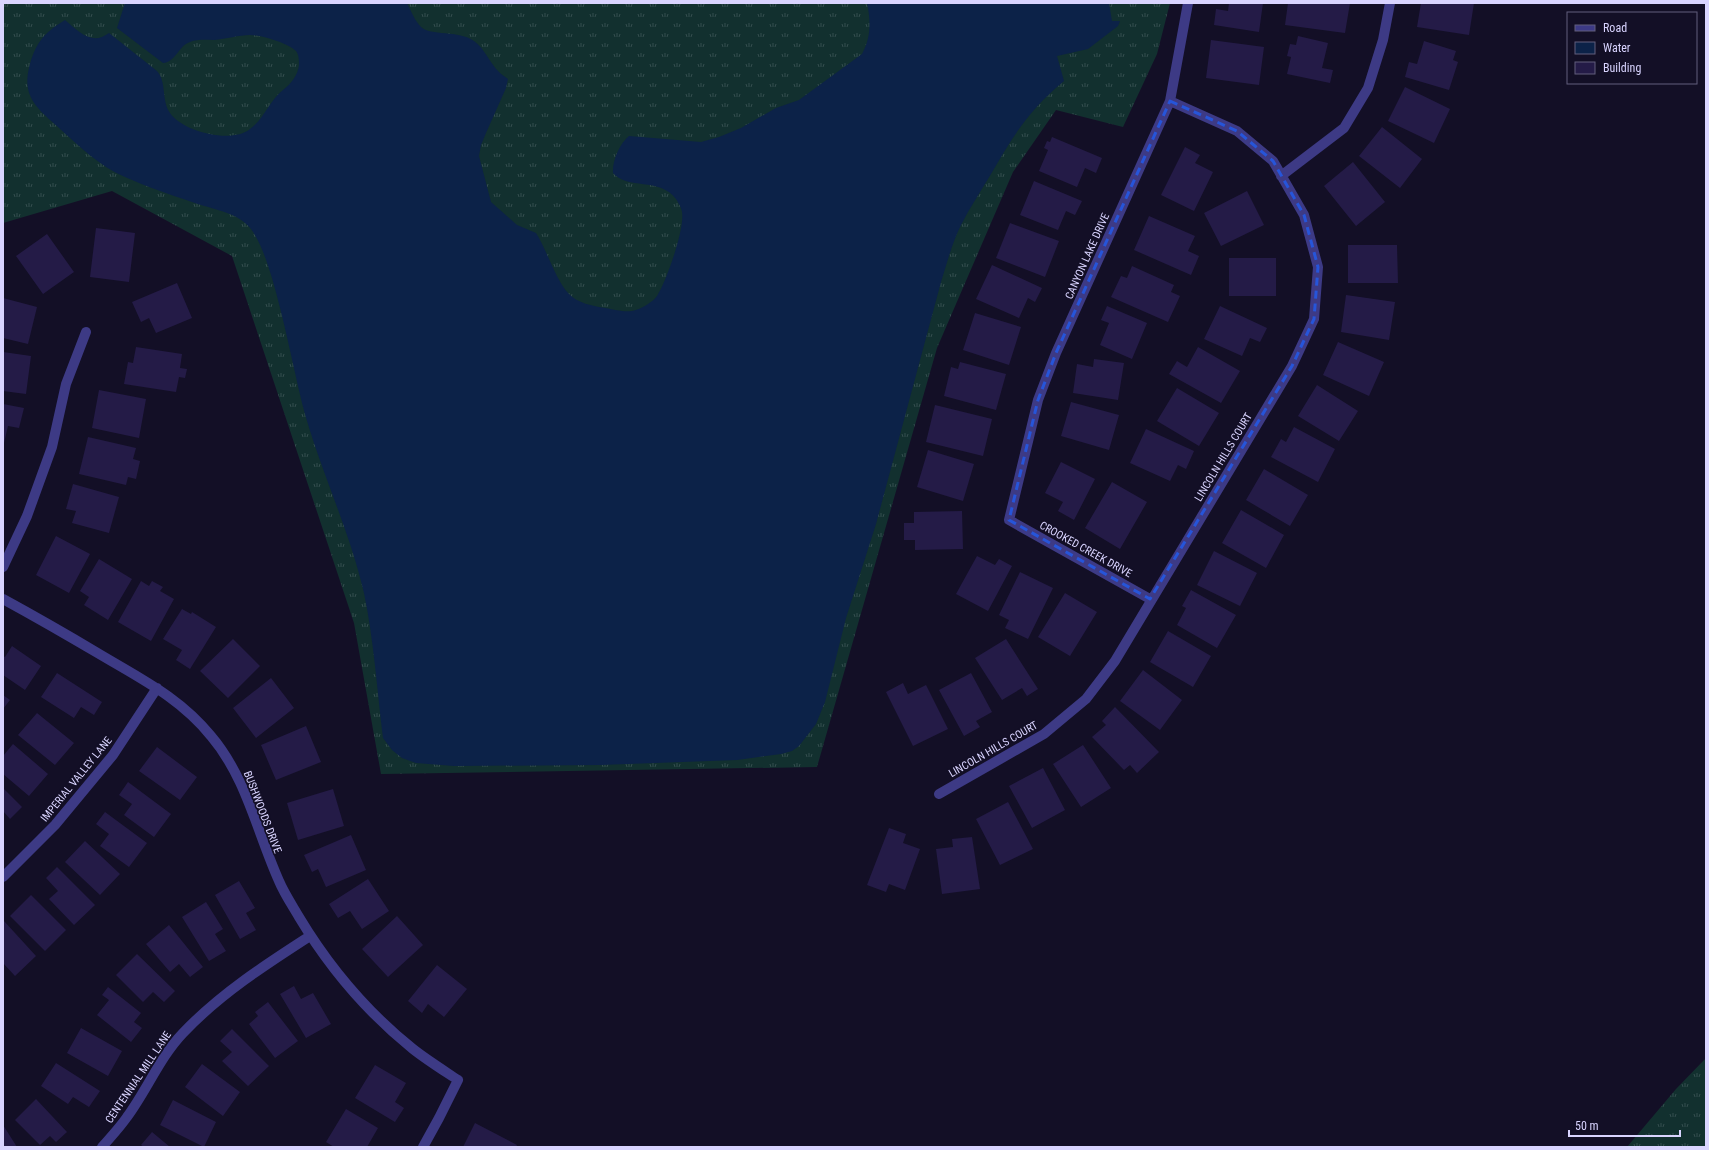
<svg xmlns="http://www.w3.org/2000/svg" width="1709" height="1150" font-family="'Roboto Condensed',sans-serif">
  <defs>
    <pattern id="grass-tufts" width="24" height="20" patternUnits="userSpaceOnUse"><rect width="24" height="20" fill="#12302f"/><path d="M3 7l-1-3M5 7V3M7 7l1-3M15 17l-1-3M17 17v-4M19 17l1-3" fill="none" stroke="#344d4e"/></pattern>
  </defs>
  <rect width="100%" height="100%" fill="#130f26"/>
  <!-- grass -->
  <path fill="url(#grass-tufts)" d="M3,3H1170L1157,54L1123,127L1056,110L1013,172L937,348L817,767L381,774L354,623L232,256L112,191L3,223Z
    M1706,1058V1147H1627L1676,1089Z"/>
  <!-- water -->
  <path fill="#0c2248" d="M125,3H407C411,11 415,21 421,27C430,36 459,30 474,41C485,49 489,62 499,72C501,74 505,77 508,79L506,88L486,133L481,145L479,156L491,202L517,225L536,233C547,250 556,281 569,294C577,303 593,306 605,308C623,311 631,315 648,304C651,302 655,299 657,296C666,282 685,229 682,212C682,209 678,202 676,199C660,177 627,190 613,173C612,161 620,143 629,136L701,142L719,137L741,128L776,108L799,100L862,54C871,38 871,21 867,3H1109L1112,21H1120L1118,26L1088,49L1057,56L1064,81C1029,110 1013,136 991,174C981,191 970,207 961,225C952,243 947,263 941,282L876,524L846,618L825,702L816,724L799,746L792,751L781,754L737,760L600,765L454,766L416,763L402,758L392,750L383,738C377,690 374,641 364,593C349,528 319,468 302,403C292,361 284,319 272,278C267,262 261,243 251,229C238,212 211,209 192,202C169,194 147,187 125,177C99,166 79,146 58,127C38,109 22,97 29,68C35,43 44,33 65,20C79,32 92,46 109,33L157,71C167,82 161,100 170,113C183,132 232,144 250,129C264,119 269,101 283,90C291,84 298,75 299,65C299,60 299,55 296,51C288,43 261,35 250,35C239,35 226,39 214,40C207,40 197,39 190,42C178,46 176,62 163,63L117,28Z"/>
  <!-- building -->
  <path fill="#241b47" d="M1229,3H1263L1259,32L1214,25L1216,9L1228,11Z
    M1288,3H1350L1345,33L1285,25Z
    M1421,3H1474L1469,35L1417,27Z
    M1298,36L1328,43L1322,68L1333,70L1330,83L1287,74L1291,57L1287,56L1290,44L1296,45Z
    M1211,40L1264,47L1259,85L1206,78Z
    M1424,41L1456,51L1453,60L1458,62L1449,90L1405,77L1409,62L1417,64Z
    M1405,87L1450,109L1434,143L1388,121Z
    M1382,127L1422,159L1400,188L1359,156Z
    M1052,137L1102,158L1096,173L1085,168L1077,187L1039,171L1048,150L1044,148L1047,141L1050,142Z
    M1185,147L1200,155L1195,163L1213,172L1194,211L1161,195Z
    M1353,162L1385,202L1356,226L1324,186Z
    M1034,181L1082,201L1075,215L1066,211L1058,230L1020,215Z
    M1247,191L1264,225L1221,246L1204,213Z
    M1149,216L1195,236L1188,251L1199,256L1191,275L1134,250Z
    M1010,223L1059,241L1045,277L996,258Z
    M96,228L135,233L129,282L90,277Z
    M47,234L74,272L43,294L16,256Z
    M1348,245H1397L1398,283H1348Z
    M1229,258H1276V296H1229Z
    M992,265L1042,288L1035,302L1028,298L1019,318L976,299Z
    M1132,266L1174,285L1171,292L1180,296L1168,322L1111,297L1121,276L1127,278Z
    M177,283L192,318L156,333L149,318L141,322L132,302Z
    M1346,295L1395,302L1389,340L1341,332Z
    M3,298L37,307L28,344L3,338Z
    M1107,306L1147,323L1132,359L1100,345L1109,323L1101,320Z
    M1220,306L1267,328L1260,342L1250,338L1242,356L1204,339Z
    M975,313L1021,327L1009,365L963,350Z
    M1338,342L1384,362L1369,396L1323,375Z
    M136,347L182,354L180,368L187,369L185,378L179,377L176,392L124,384L128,362L133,363Z
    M1198,347L1240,371L1221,403L1169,374L1177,361L1187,367Z
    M3,352L31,356L26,394L3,391Z
    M1094,359L1124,363L1118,400L1073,393L1077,364L1093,367Z
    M960,362L1006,374L996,410L944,396L951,367L958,369Z
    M1317,385L1358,411L1339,441L1298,416Z
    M1177,388L1219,413L1199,446L1157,421Z
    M99,390L146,399L139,438L92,428Z
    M1071,402L1119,415L1109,450L1061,436Z
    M3,404L24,408L19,428L8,426L4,443Z
    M935,405L992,419L983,456L926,442Z
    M1294,427L1335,449L1318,482L1271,457L1281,439L1286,442Z
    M1146,429L1194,451L1186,469L1178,465L1170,481L1130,463Z
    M88,437L136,448L133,459L140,461L136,479L128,477L126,485L79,474Z
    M928,450L974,464L963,501L917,487Z
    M1061,462L1095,479L1074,520L1058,511L1063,502L1045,493Z
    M1264,469L1308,495L1290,526L1246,500Z
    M1112,482L1147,502L1120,549L1085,528Z
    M73,484L119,497L109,533L72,523L76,511L66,509Z
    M1241,510L1284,535L1266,568L1222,543Z
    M962,511L963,549L915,550V540H904V523H914V512Z
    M56,536L90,554L69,593L36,575Z
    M1214,551L1257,573L1240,606L1197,585Z
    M977,556L995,565L999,559L1012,566L988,611L956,594Z
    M99,559L132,579L108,620L84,605L89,597L80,591Z
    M1020,572L1053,588L1028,639L1005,628L1009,620L999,615Z
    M141,581L149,586L152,581L163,587L160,591L174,599L151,641L118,622Z
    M1191,590L1236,615L1217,648L1177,625L1186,608L1182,606Z
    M1065,593L1097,612L1070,656L1038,637Z
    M182,609L191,614L192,612L216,627L190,669L176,660L182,650L163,639Z
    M1168,631L1211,656L1193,687L1150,662Z
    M233,639L260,666L228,698L200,671Z
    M1006,639L1038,689L1027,696L1022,688L1002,700L975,658Z
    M12,646L41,666L25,690L3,675V656L5,657Z
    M1143,670L1182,700L1160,730L1120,701Z
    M57,673L102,702L94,715L81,707L74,718L41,697Z
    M971,673L992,712L976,721L980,727L964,736L939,690Z
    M271,678L294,708L256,738L233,708Z
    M903,683L908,694L926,685L948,729L913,746L886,692Z
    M3,695L10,700L3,709Z
    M1115,707L1159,752L1137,773L1130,765L1124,770L1092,737L1106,725L1102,721Z
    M37,713L74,743L55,765L18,735Z
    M306,726L321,762L276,780L261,745Z
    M13,744L48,774L29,796L3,774V756Z
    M1083,745L1111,788L1081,807L1053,764Z
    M157,747L197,777L180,800L139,771Z
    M1043,768L1065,810L1032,828L1009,786Z
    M128,782L171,814L154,837L124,815L132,804L119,795Z
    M3,788L22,807L10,819L3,811Z
    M333,789L344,826L298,840L287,803Z
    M1008,802L1033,849L1000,865L976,819Z
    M105,812L147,843L129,867L100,846L109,834L96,824Z
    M889,828L906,834L903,843L920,849L905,890L889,884L886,892L867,885Z
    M351,835L366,870L326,887L318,869L312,872L304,855Z
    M972,837L980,889L942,894L936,849L953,847L952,839Z
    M85,841L120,874L100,895L65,862Z
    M57,867L95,905L74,925L49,899L58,891L46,878Z
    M368,879L389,911L362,929L350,911L338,918L329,904Z
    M239,881L255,908L246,913L256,930L240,939L215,895Z
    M31,895L66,930L45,951L10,916Z
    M206,902L223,929L215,934L226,951L209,961L182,917Z
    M397,916L423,945L388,977L362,949Z
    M4,921L36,956L15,976L3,963Z
    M169,925L203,967L190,977L179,964L170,972L146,944Z
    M137,954L175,991L164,1002L153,992L143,1002L116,975Z
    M437,965L467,989L444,1017L428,1004L422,1013L408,1001Z
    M294,986L301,999L313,993L331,1024L306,1038L280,994Z
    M108,987L141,1013L134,1022L142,1028L131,1042L97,1015L109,1000L102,995Z
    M268,1002L298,1041L275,1058L249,1024L258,1016L255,1012Z
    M81,1028L122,1051L108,1076L67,1053Z
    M232,1029L269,1066L248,1086L222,1061L232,1052L220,1041Z
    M56,1063L100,1091L89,1107L73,1097L68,1104L41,1086Z
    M202,1064L240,1092L223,1116L185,1087Z
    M375,1065L406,1083L395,1102L404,1108L395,1122L355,1098Z
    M36,1099L67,1132L56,1142L50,1136L40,1145L15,1120Z
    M173,1100L216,1122L204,1147L160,1125Z
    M346,1109L378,1128L367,1147H334L326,1142Z
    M475,1123L517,1145L516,1147H463Z
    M3,1125L17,1147H3Z
    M152,1132L170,1147H144L141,1145Z"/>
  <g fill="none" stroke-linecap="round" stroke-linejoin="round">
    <!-- minor -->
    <path stroke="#3d3a85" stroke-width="10" d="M1281,176L1344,128L1368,88L1383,40L1390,3
      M3,567L27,516L52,447L66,384L86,332
      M3,599C36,617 69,636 101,655C143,680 180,698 211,736C246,777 257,832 279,881C284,893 292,905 299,917C329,967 367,1012 413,1049C427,1060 443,1070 458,1080L439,1118L423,1147
      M1150,599L1009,520L1038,400L1056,353L1170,101L1188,3
      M939,794L1044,734L1086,699L1115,661L1292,366L1314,319L1318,267L1304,215L1273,161L1237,131L1170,101
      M3,877L55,825L113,755L157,688
      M102,1147C111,1137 120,1127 127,1117C147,1090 160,1057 183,1033C220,994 265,965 310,936"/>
  </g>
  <!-- marked area -->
  <path fill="none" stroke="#2655da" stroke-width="3" stroke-dasharray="8 5" stroke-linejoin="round" d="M1170,101L1237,131L1273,161L1304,215L1318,267L1314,319L1292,366L1150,599L1009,520L1038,400L1056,353Z"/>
  <g text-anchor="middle" stroke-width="3.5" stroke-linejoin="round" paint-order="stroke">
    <!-- street labels -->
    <g font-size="11" fill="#d9d4ff" stroke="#130f26">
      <text transform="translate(1087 256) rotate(-66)" y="4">CANYON LAKE DRIVE</text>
      <text transform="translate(1223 457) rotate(-59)" y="4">LINCOLN HILLS COURT</text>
      <text transform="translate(1086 549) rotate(29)" y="4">CROOKED CREEK DRIVE</text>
      <text transform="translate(993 749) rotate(-30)" y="4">LINCOLN HILLS COURT</text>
      <text transform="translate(76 779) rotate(-51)" y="4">IMPERIAL VALLEY LANE</text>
      <text transform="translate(263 812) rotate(69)" y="4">BUSHWOODS DRIVE</text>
      <text transform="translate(138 1077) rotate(-56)" y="4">CENTENNIAL MILL LANE</text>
    </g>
  </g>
  <!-- border -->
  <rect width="1709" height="1150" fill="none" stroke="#d9d4ff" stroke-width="8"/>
  <!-- legend -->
  <rect x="1567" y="12" width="130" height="72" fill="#130f26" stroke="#625e7d"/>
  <rect x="1575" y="25" width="20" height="6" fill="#3d3a85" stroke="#625e7d"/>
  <text x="1603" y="32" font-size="12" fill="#d9d4ff">Road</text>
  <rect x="1575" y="42" width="20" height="12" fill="#0c2248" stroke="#625e7d"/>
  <text x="1603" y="52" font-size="12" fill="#d9d4ff">Water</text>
  <rect x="1575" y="62" width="20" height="12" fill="#241b47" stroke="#625e7d"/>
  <text x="1603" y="72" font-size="12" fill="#d9d4ff">Building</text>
  <!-- scale -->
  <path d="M1569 1130v6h111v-6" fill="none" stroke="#d9d4ff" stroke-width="2"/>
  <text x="1575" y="1130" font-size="12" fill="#d9d4ff" stroke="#130f26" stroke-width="3" paint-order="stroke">50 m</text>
</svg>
